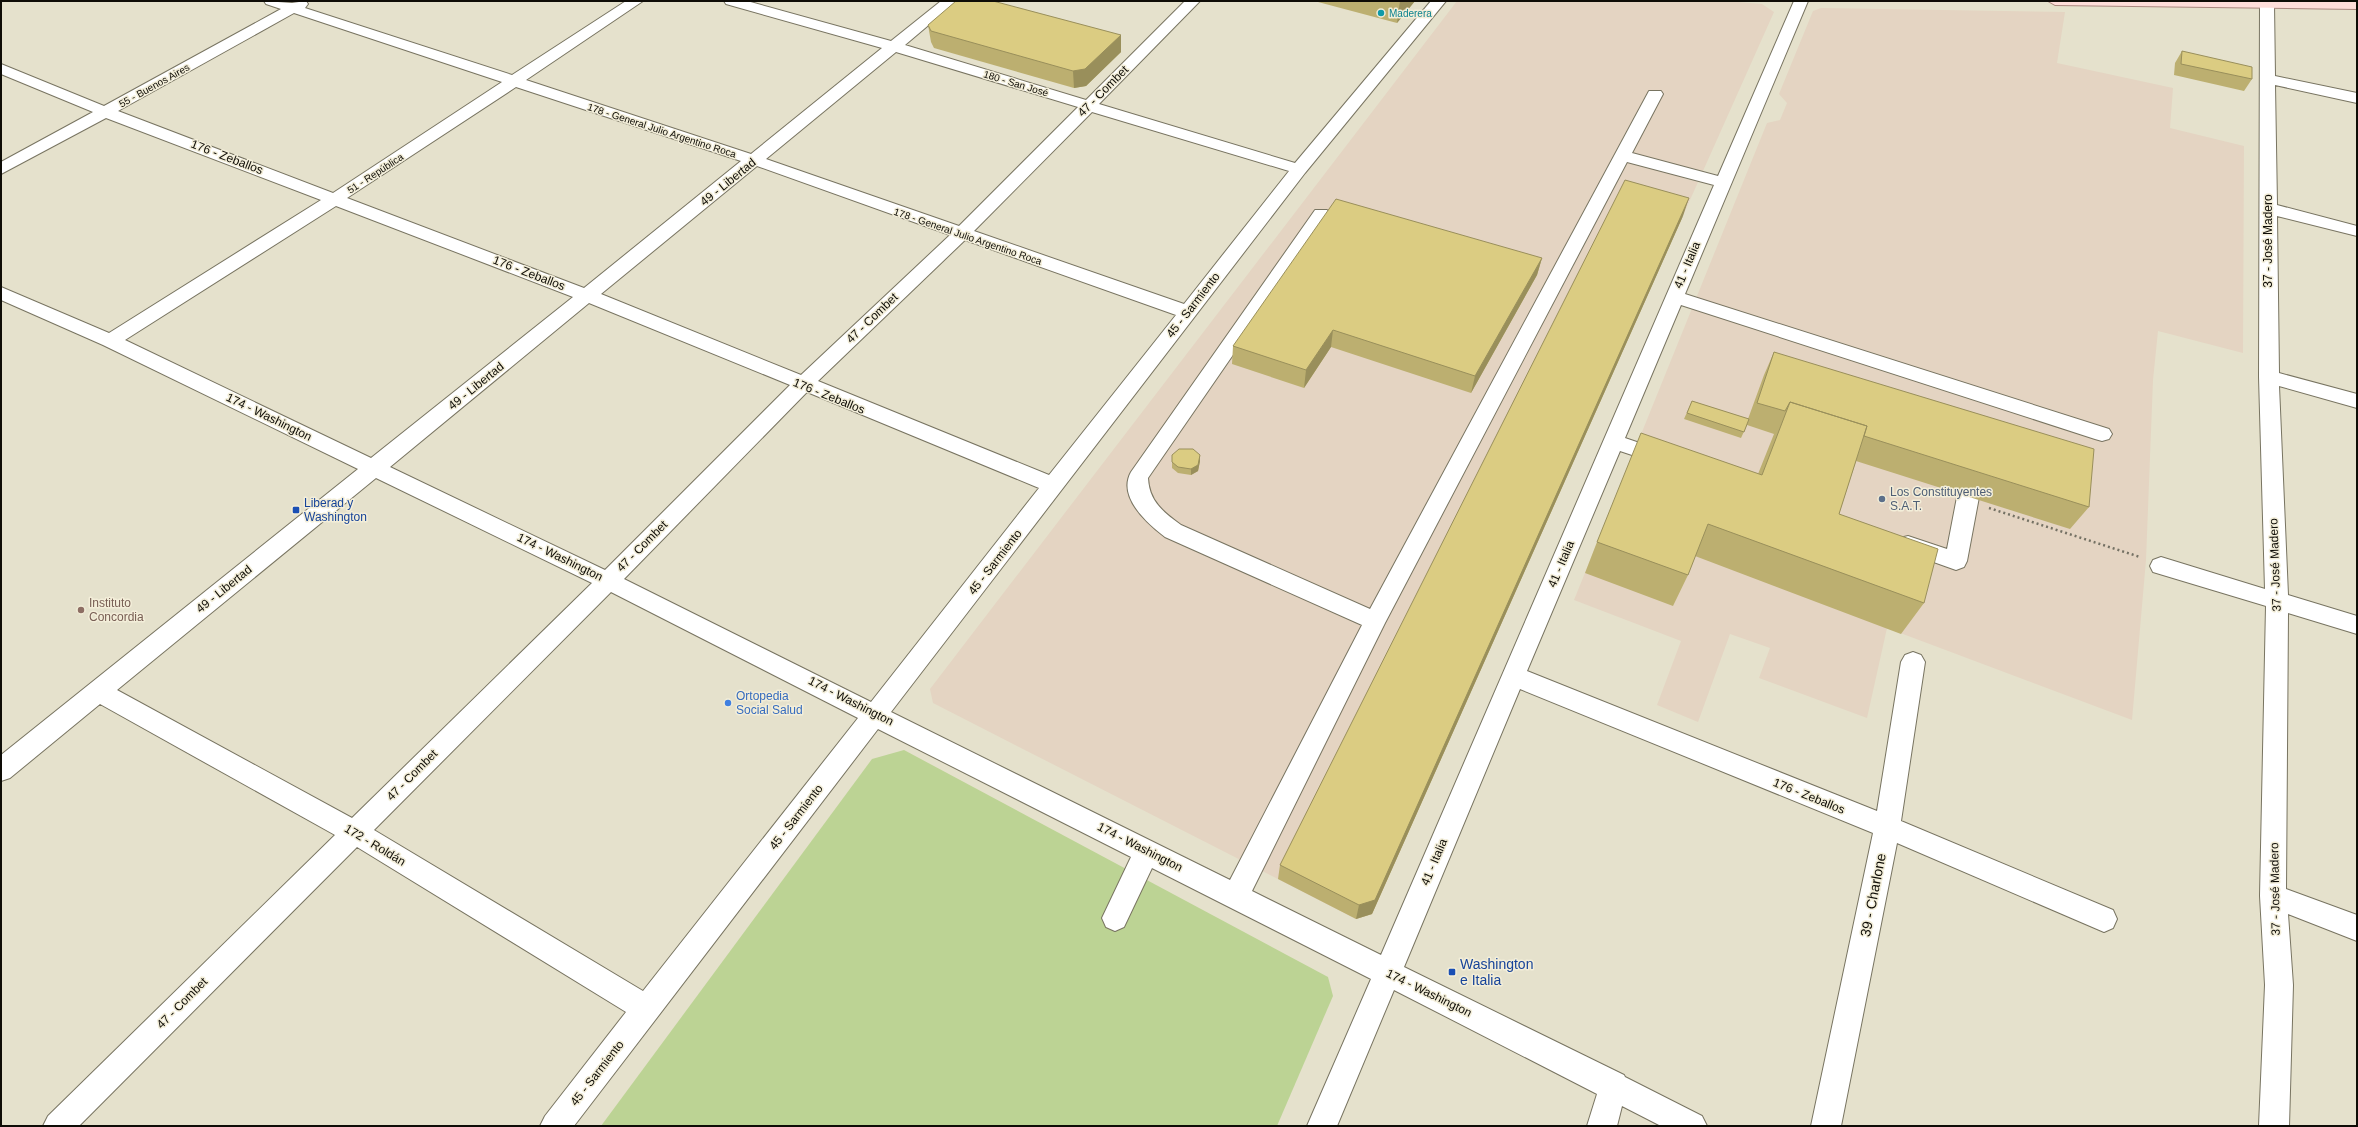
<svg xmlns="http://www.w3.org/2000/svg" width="2358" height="1127" font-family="Arial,sans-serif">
  <rect width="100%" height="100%" fill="#e5e1cc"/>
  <!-- industrial -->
  <path fill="#e4d4c2" d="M1457,1H1727L1762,4L1774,12L1703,171L1687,167L1683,178L1698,182L1372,914L1356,919L933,703L930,689Z
    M1821,8L2065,12L2057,63L2173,88L2170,128L2244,146L2243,353L2158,331L2153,380L2146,560L2132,720L1887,628L1867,718L1759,678L1770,648L1730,634L1698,722L1657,705L1681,641L1574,600L1767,123L1780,120L1787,103L1779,94L1813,11Z"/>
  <!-- green -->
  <path fill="#bcd394" d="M904,750L1328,977L1333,996L1277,1126H601L872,759Z"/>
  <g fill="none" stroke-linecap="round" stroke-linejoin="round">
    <defs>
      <path id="minor" d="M264,1L292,3L306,1L308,4L305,8L512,75L626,1H643L526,80L751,154L882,48L726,4L724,1H747L891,41L941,1H957L905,45L1086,100L1185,1H1200L1099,104L1295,163L1431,1H1446L1305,173L891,712L1230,880L1362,625L1165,537C1148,524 1117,497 1131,472L1315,210H1327L1330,214L1148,478C1149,501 1163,512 1181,525L1370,609L1649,91H1661L1663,94L1632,153L1718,176L1794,1H1808L1685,294L2109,429L2112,434L2109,439L2102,441L2095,439L1681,305L1625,438L1669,453L1672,458L1669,463L1662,465L1620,451L1527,671L1877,811L1901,662L1905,655L1913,652L1921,655L1925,662L1901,821L2113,910L2117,919L2113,928L2104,932L1897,843L1841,1126H1811L1873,833L1520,689L1404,967L1624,1075L1625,1077L1702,1116L1707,1126H1661L1622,1106L1617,1126H1587L1597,1094L1394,990L1337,1126H1307L1371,979L1152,868L1124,927L1115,931L1106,927L1102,918L1131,857L878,729L574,1126H540L545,1116L626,1012L357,847L79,1126H43L48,1116L335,835L100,704L10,778L1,781V755L358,469L103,345L1,300V287L109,333L321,200L106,118L1,174V162L93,112L1,74V64L104,106L281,9L266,4ZM294,13L502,82L333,193L118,111ZM896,52L1078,107L959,226L766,159ZM516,87L741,161L584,288L347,198ZM1092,112L1289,171L1184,304L974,231ZM1627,162L1714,185L1381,955L1252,891L1385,623ZM757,166L950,235L801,375L601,294ZM336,206L573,297L371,458L125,340ZM965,240L1176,315L1049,475L818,381ZM589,303L790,385L605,570L390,467ZM807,392L1039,488L871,702L624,579ZM376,478L592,583L352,818L117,690ZM611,592L858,718L643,991L374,830Z
        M2262,1H2272L2274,4L2275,76L2357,93V103L2275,85L2277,205L2357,226V236L2277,216L2279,373L2357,394V408L2279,386L2288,595L2357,616V634L2288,613L2286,889L2357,915V941L2288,914L2293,985L2289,1126H2259L2265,985L2260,896L2266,606L2153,572L2150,566L2153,560L2161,557L2265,589L2259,377L2260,4Z
        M1968,489L1975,491L1979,497L1967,561L1964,567L1956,570L1900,550L1897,544L1900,538L1908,536L1947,549L1957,497L1961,491Z"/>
      <path id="major" d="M2048,1H2357V9L2055,5Z"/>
    </defs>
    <!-- minor casing -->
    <use href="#minor" stroke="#787461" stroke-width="2"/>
    <!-- major casing -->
    <use href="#major" stroke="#a9867e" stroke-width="2"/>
    <!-- path -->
    <path stroke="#747164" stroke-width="2.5" stroke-dasharray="2 3" stroke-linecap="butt" d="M1989,508L2140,557"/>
    <!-- minor -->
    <use href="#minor" fill="#fff" fill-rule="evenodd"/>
    <!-- major -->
    <use href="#major" fill="#feddd9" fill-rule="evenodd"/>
  </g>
  <!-- wall -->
  <path fill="#bcaf70" d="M1318,1H1415L1397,23L1318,2Z
    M928,25L1121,35V52L1086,86L1074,88L934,48L931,42Z
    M2182,51L2252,79L2244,91L2174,75L2175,63Z
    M1683,216L1372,914L1356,919L1278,879L1280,865Z
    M1542,258L1537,275L1471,393L1331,347L1304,388L1232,364L1233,346Z
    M1774,352L2089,507L2070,529L1856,461L1839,514L1924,603L1901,634L1695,556L1688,575L1673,606L1585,573L1597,542L1758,474L1774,434L1747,425L1741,438L1684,419L1692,401L1748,419L1764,375Z
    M1172,455L1200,461L1198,471L1191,475L1178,473L1172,468Z"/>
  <!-- shaded-wall -->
  <path fill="#998f5b" d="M1400,1H1415L1397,23Z
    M1121,35V52L1086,86L1074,88L1073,71Z
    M1689,198L1683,216L1372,914L1356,919L1359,905Z
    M1542,258L1537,275L1471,393L1475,376Z
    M1333,330L1331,347L1304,388L1306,370Z
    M1200,455V461L1198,471L1191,475V469Z"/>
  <!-- building -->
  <path fill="#dbcc82" stroke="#998f5b" d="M956,1H993L1121,35L1085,69L1073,71L931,31L928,25Z
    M2182,51L2252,67V79L2181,64Z
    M1625,180L1689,198L1375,900L1359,905L1280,865Z
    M1336,199L1542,258L1475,376L1333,330L1306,370L1233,346Z
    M1774,352L2094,449L2089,507L1864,436L1867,426L1790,402L1785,411L1757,403Z
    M1692,401L1749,419L1744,432L1687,413Z
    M1790,402L1867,426L1839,514L1938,549L1924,603L1708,524L1688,575L1597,542L1641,433L1762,475Z
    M1179,449H1193L1200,455L1198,465L1191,469L1178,467L1172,462V455Z"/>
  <!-- markers -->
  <circle fill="#0f9aa8" stroke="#f3eed9" stroke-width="1.5" cx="1381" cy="13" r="4"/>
  <circle fill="#5c6f8a" stroke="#f3eed9" stroke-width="1.5" cx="1882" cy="499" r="4"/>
  <g fill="#1a4fb4" stroke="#f3eed9" stroke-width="1.5">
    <rect x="292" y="506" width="8" height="8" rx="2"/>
    <rect x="1448" y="968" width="8" height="8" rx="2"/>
  </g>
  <circle fill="#8d6e63" stroke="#f3eed9" stroke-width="1.5" cx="81" cy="610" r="4"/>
  <circle fill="#3f7fe0" stroke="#f3eed9" stroke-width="1.5" cx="728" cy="703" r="4"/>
  <g text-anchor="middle" stroke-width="3" stroke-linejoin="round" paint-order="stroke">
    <!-- far-culture labels -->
    <g font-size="10" fill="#0d838f" stroke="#f3eed9" text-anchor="start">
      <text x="1389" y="17">Maderera</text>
    </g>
    <!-- far-street labels -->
    <g font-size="10" fill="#0e0c06" stroke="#f3eed9">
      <text transform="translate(1016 83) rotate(17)" y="4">180 - San José</text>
      <text transform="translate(154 85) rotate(-29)" y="4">55 - Buenos Aires</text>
      <text transform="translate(662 130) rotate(18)" y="4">178 - General Julio Argentino Roca</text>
      <text transform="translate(375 173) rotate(-33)" y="4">51 - República</text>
      <text transform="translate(968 236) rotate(19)" y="4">178 - General Julio Argentino Roca</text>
    </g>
    <!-- street labels -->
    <g font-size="12" fill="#0e0c06" stroke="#f3eed9">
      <text transform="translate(1103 91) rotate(-45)" y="4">47 - Combet</text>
      <text transform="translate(227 157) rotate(21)" y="4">176 - Zeballos</text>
      <text transform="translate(728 182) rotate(-39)" y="4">49 - Libertad</text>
      <text transform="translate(2268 241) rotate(-90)" y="4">37 - José Madero</text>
      <text transform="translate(1687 265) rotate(-67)" y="4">41 - Italia</text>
      <text transform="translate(529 273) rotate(21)" y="4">176 - Zeballos</text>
      <text transform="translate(1193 305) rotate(-52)" y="4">45 - Sarmiento</text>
      <text transform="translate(872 318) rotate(-44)" y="4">47 - Combet</text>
      <text transform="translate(476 386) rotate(-39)" y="4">49 - Libertad</text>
      <text transform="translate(829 396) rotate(22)" y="4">176 - Zeballos</text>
      <text transform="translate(269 417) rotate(26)" y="4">174 - Washington</text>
      <text transform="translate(642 546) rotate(-45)" y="4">47 - Combet</text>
      <text transform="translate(560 557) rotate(26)" y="4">174 - Washington</text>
      <text transform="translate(995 562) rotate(-52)" y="4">45 - Sarmiento</text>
      <text transform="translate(1561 564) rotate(-67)" y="4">41 - Italia</text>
      <text transform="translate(2275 565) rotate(-92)" y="4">37 - José Madero</text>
      <text transform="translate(224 589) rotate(-39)" y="4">49 - Libertad</text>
      <text transform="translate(851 701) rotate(27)" y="4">174 - Washington</text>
      <text transform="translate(412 775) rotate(-45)" y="4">47 - Combet</text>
      <text transform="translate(1809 796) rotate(22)" y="4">176 - Zeballos</text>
      <text transform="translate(796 817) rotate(-52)" y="4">45 - Sarmiento</text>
      <text transform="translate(375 845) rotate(31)" y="4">172 - Roldán</text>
      <text transform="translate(1140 847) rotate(27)" y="4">174 - Washington</text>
      <text transform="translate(1434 862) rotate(-67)" y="4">41 - Italia</text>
      <text transform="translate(2275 889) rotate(-91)" y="4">37 - José Madero</text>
      <text transform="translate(1429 993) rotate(26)" y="4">174 - Washington</text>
      <text transform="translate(182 1003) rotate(-45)" y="4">47 - Combet</text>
      <text transform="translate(597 1073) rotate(-52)" y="4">45 - Sarmiento</text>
    </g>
    <!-- service labels -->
    <g font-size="12" fill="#4e5e75" stroke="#f3eed9" text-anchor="start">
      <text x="1890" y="496">Los Constituyentes<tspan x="1890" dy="14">S.A.T.</tspan></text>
    </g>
    <!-- transit labels -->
    <g font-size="12" fill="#164399" stroke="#f3eed9" text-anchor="start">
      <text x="304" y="507">Liberad y<tspan x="304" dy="14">Washington</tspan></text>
    </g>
    <!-- education labels -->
    <g font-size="12" fill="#785e54" stroke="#f3eed9" text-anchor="start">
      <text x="89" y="607">Instituto<tspan x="89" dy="14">Concordia</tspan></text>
    </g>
    <!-- shop labels -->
    <g font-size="12" fill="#366cbe" stroke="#f3eed9" text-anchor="start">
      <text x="736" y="700">Ortopedia<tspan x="736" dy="14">Social Salud</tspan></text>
    </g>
    <!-- near-street labels -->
    <g font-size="14" fill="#0e0c06" stroke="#f3eed9">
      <text transform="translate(1873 895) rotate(-79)" y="5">39 - Charlone</text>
    </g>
    <!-- near-transit labels -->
    <g font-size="14" fill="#164399" stroke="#f3eed9" text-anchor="start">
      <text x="1460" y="969">Washington<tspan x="1460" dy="16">e Italia</tspan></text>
    </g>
  </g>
  <!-- border -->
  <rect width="2358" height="1127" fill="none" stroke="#0e0c06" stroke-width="4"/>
</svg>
